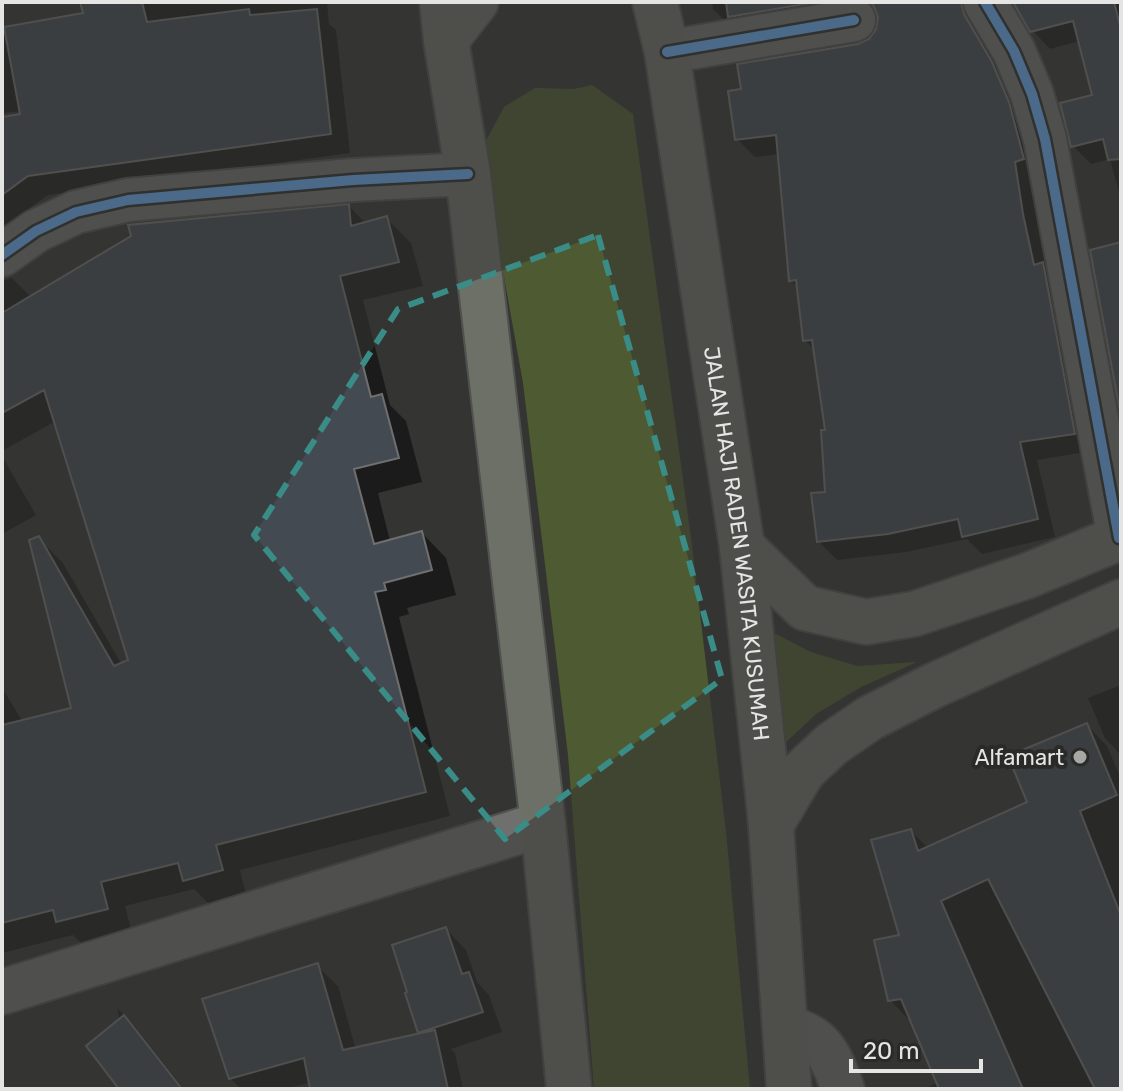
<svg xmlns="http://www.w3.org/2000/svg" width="1123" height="1091" font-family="Rubik,sans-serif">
  <rect width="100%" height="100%" fill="#343433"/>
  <!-- green -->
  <path fill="#4e5a31" d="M592,85L633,114L691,538L726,832L750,1089H594L568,755L523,383L486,177V141L504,107L535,88L574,89Z
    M770,631L811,652L857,666L917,662L861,687L816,714L784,744Z"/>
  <!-- shadow -->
  <path fill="#0007" d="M82,2H327L329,24L336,30L350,153L48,195L2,228V117L25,115V111L2,113V30L85,15Z
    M712,2H988L1010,82L1027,122L1032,179L1040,233L1092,451L1037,460L1055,537L982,554L967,539L906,552L837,560L819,542L827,493L828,432L815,351L805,340L799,288L790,280L780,154L755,157L737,139L743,91L870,40L878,30L879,15L870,14L731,27L713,9Z
    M1015,2H1121V200L1110,159L1091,164L1073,146L1094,96L1080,41L1050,49L1032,30Z
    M349,206L366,224L387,219L411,243L423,286L363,300L390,405L406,421L422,482L378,493L390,541L422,533L446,558L456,595L407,608L409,614L399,617L450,816L240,870L246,894L209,904L194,889L125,906L132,933L83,945L73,935L2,953V688L23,722L74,709L38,538L63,563L122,665L131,661L56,421L2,451V281L12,278L32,298Z
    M2,456L36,515L2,534Z
    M1121,685V755L1105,738L1088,698Z
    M1087,725L1107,746L1121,779V1089H922L938,1083L913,1020L910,1021L890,1000L901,936L911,831L928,848L1030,803Z
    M446,929L466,950L477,982L489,995L502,1032L451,1049L455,1053L463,1089H312L311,1082L285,1089H241L230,1078L317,966L338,986L356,1050L423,1035L419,1032Z
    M117,1008L131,1022L184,1089H125L120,1022Z"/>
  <!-- building -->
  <path fill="#444a52" stroke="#6f6f70" stroke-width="2" d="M80,2H142L147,22L249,9L250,15L317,9L331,134L28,176L2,195V117L20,114L4,27L83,13Z
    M726,2H817L728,17Z
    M869,2H961L964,14L992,62L1009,102L1024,159L1015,162L1023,214L1034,265L1043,262L1075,434L1020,442L1038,519L962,537L958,519L888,534L817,542L811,493L825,492L821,430H825L812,340L803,341L796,280L789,281L776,135L735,140L728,91L741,89L737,64L858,44L869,39L876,29L878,17L873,5Z
    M1013,2H1114L1121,29V159L1108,160L1103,139L1071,147L1060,103L1092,95L1073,21L1030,32Z
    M349,204L351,226L387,216L399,262L340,276L371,397L382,394L399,458L354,469L374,544L422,531L432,570L384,583L386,590L375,592L426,792L216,845L223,870L183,881L178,863L101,882L108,909L56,922L53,910L2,923V725L71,708L29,540L39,536L114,666L128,660L44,390L2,413V313L131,236L128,225Z
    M1121,242V417L1090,250Z
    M1087,723L1117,795L1080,811L1121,916V1089H1095L988,879L941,901L1023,1089H939L901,999L888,1001L874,940L899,935L871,840L911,829L918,851L1027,802L1008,756Z
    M446,927L462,974L469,972L483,1012L418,1033L405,993L407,992L392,945Z
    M318,963L343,1050L435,1030L448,1089H310L304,1058L229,1079L202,999Z
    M124,1015L182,1089H119L86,1046Z"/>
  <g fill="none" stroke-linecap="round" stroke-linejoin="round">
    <defs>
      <path id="street" d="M985,2L1014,51L1032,94L1045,139L1119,538
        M667,52L854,20
        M2,255L36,231L76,212L128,200L353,180L468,174
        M785,1027C823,1034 831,1056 843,1089"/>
      <path id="secondary" d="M2,992L543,824"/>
      <g id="highway">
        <path d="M442,2L446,40L468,174L543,824L569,1089"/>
        <path id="s1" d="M655,2L667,52L742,547L771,825L789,1089"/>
        <path d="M446,40L476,2"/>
        <path d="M742,547L805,608L866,622L914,614L1027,576L1121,537"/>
        <path d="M771,825L803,771L832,744L870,718L935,685L1121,602"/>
      </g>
    </defs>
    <!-- street casing -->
    <use href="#street" stroke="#515150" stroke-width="46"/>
    <!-- secondary casing -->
    <use href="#secondary" stroke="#515150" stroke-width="48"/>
    <!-- highway casing -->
    <use href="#highway" stroke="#515150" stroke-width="48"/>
    <!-- street -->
    <use href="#street" stroke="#6f6f6e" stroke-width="42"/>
    <!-- secondary -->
    <use href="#secondary" stroke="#6f6f6e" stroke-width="44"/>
    <!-- highway -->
    <use href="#highway" stroke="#6d7067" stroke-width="44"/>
    <defs>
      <path id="cycleway" d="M985,2L1014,51L1032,94L1045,139L1119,538
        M667,52L854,20
        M2,255L36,231L76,212L128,200L353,180L468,174"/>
    </defs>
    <!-- cycleway casing -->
    <use href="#cycleway" stroke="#2a2b28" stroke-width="15"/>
    <!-- cycleway -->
    <use href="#cycleway" stroke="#66a8f1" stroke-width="10"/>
  </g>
  <!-- marked area -->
  <path d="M0 0H1123V1091H0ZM598,235L722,679L505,839L254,535L398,309Z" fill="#343433" fill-opacity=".55" fill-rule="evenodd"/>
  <path fill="none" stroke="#3a8c86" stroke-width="6" stroke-dasharray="16 10" stroke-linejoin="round" d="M598,235L722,679L505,839L254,535L398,309Z"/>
  <!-- markers -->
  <circle fill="#a7a8a6" stroke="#2a2b28" stroke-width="3" cx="1080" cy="757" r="8"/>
  <g text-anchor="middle" stroke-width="8" stroke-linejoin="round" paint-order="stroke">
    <!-- street labels -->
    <g font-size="22" fill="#e5e6e4" stroke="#2a2b28">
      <text dy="8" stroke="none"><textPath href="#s1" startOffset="548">JALAN HAJI RADEN WASITA KUSUMAH</textPath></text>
    </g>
    <!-- poi labels -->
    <g font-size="22" fill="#e5e6e4" stroke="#2a2b28" text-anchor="end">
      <text x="1064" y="765">Alfamart</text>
    </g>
  </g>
  <!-- border -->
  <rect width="1123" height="1091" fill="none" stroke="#e5e6e4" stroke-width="8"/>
  <!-- scale -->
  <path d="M851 1059v12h130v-12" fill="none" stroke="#e5e6e4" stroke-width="4"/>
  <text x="863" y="1059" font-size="24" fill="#e5e6e4" stroke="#2a2b28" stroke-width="6" paint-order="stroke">20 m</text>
</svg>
